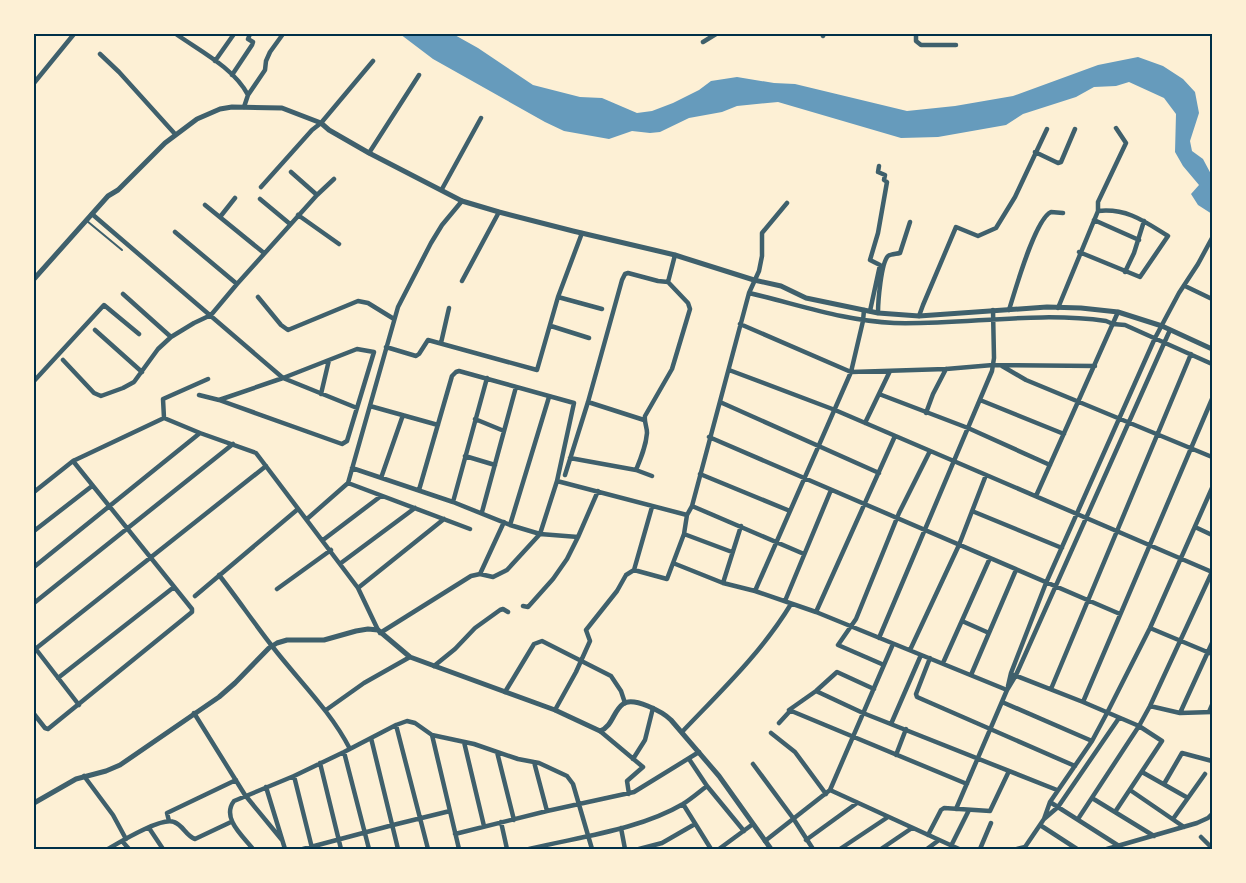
<svg xmlns="http://www.w3.org/2000/svg" width="1246" height="883" font-family="Georgia,serif">
  <rect width="100%" height="100%" fill="#fdf0d5"/>
  <!-- water -->
  <path fill="#669bbc" d="M400,34H453L478,48L533,85L580,97L602,98L637,113L652,111L673,103L699,90L711,81L737,77L774,83L795,84L907,111L955,106L1013,96L1098,65L1138,57L1163,66L1183,79L1195,92L1199,113L1190,141L1192,151L1203,159L1212,176V214L1198,205L1191,194L1199,185L1183,166L1175,152L1176,114L1164,98L1129,82L1116,86L1094,87L1076,97L1023,114L1006,125L938,137L901,138L778,102L737,106L722,112L689,118L660,132L650,133L632,131L609,139L564,131L545,122L433,59Z"/>
  <g fill="none" stroke-linecap="round" stroke-linejoin="round">
    <!-- service -->
    <path stroke="#3f606c" stroke-width="2" d="M87,221L122,250"/>
    <!-- minor -->
    <path stroke="#3f606c" stroke-width="4.5" d="M176,34C200,51 234,68 248,95L244,107
      M916,34V41L921,45H956
      M823,36L824,34
      M703,42L716,34
      M100,54L119,72L175,134
      M215,61L234,34
      M232,75L252,45L253,42L248,39L250,34
      M34,83L74,34
      M248,95L265,70L266,61L270,52L283,34
      M1035,152L1058,163L1061,162L1075,129
      M369,153L419,75
      M261,187L312,130L321,123L373,61
      M442,189L481,118
      M317,195L334,179
      M260,199L290,224
      M205,205L264,253
      M92,214L283,378L357,349L374,352L357,408L283,378L219,400L342,444L347,441L357,408
      M298,215L339,244
      M220,217L235,198
      M1094,220L1139,240
      M175,232L237,284
      M1079,252L1140,277L1168,236C1144,221 1127,208 1098,211
      M1125,272L1134,253L1144,221
      M462,281L499,212
      M1185,286L1212,299
      M749,293C797,304 844,321 894,323C964,325 1036,311 1106,321L1113,324L1125,325L1212,364
      M123,294L171,337
      M258,297L281,325L288,330L358,301L368,303L394,319
      M558,297L602,309
      M1058,308L1098,211V202L1126,143L1116,128
      M1009,310C1015,291 1035,219 1051,212L1063,213
      M870,311L880,265L870,260L878,233L887,182L884,180L885,175L878,172L879,166
      M878,313C878,302 881,263 888,256C891,254 896,254 900,253L910,222
      M919,316L923,305L956,227L978,236L996,228L1015,197L1047,129
      M740,324L851,372L946,369L993,365L1095,366
      M551,326L589,338
      M95,330L142,372
      M441,343L449,308
      M386,347L416,356L419,354L428,340L537,370L558,297L582,233
      M63,360L94,393L101,396L123,388L134,382L158,349L171,337L194,323L211,315L237,284L317,195L291,172
      M1002,366L1026,380L1212,457
      M729,370L835,410L1212,572
      M34,381L104,305L139,334
      M321,394L329,360
      M879,394L968,428L1050,465
      M199,395L219,400
      M980,400L1064,434
      M588,402L644,420
      M720,402L879,473
      M370,406L438,425
      M926,413L933,394L946,369
      M475,419L504,431
      M865,423L890,371
      M200,433L164,418L163,399L208,379
      M709,437L1120,614
      M465,456L495,465
      M570,458L636,470C641,458 646,446 647,433C647,427 644,422 645,416L672,369L690,309L688,303L668,282
      M352,468L453,502L510,525L540,534L557,481
      M636,470L652,476
      M700,474L790,511
      M565,475L588,402L622,280L625,274L628,273L658,281L668,282L675,255
      M381,478L403,415
      M348,483L398,307L431,243L442,225L462,201
      M348,483L470,529
      M419,490L452,376L456,372L459,371L574,403L557,481L687,515
      M34,492L73,461L164,418
      M1036,496L1118,312
      M453,502L487,378
      M692,506L804,554
      M652,507L634,570L667,579L684,534L687,515L692,506L749,293L759,271L762,256V233L787,203
      M972,511L1062,548
      M482,512L516,387
      M307,519L348,483
      M510,525L549,397
      M1195,527L1212,535
      M34,531L92,486
      M684,534L732,552
      M323,540L381,496
      M341,563L415,508
      M673,563L723,583L755,591L816,612L1007,690
      M34,567L200,433L256,453L358,588L378,630
      M480,574L504,522
      M219,575C237,598 254,623 272,646C298,680 330,710 350,749
      M723,583L741,526
      M358,588L444,519
      M277,589L331,550
      M755,591L851,372L863,321L864,310
      M195,596L298,509
      M785,601L831,490
      M34,603L233,444
      M523,606L528,607L553,579L567,559L578,537L598,491
      M816,612L895,436
      M962,621L989,633
      M1150,628L1212,654
      M380,633L471,576L480,574L493,577L507,570L540,534L578,537
      M879,638L992,371L994,358L993,310
      M35,648L79,705
      M34,650L266,466
      M910,650L959,545L986,475
      M930,658L916,694L917,697L1075,766
      M943,663L990,558
      M884,665L838,645L856,619L899,513L930,451
      M434,666L455,649L475,628L500,610L503,609L508,612
      M971,675L1016,570
      M1014,675L1083,702L1139,726L1162,741L1115,812
      M58,678L174,587
      M1008,686L1011,673L1046,583L1155,338L1179,293L1198,264L1212,238
      M874,689L837,672L816,691L789,710L967,784
      M1051,689L1191,354
      M816,691L863,713L1057,790
      M505,692L534,644L542,641L611,676L621,691L625,703
      M1002,702L1092,741
      M1083,702L1212,399
      M1150,706L1180,713L1212,712
      M326,710L364,683L410,657
      M555,710L576,672L590,641L586,630L617,591L626,575L634,570
      M1209,712L1212,705
      M194,713L245,795L282,840
      M1180,713L1212,643
      M34,714L45,728L48,729L192,612V609L73,461
      M779,723L790,711
      M891,724L921,655
      M396,725L428,849
      M600,731L643,767L627,781L629,794
      M682,732C720,692 762,652 791,604
      M771,733L795,752L826,794
      M432,735L459,849
      M371,738L398,849
      M464,742L484,826
      M344,752L369,849
      M497,752L514,820
      M896,755L906,729
      M633,759L645,740L653,708
      M689,759L707,786L744,831
      M534,762L547,811
      M320,763L341,849
      M753,764L793,818L813,849
      M1142,772L1188,798
      M84,776L113,815L126,839
      M294,776L312,848
      M1164,784L1182,753L1212,761
      M266,787L285,849
      M830,790L959,849
      M1130,790L1184,827
      M1092,798L1154,836
      M1050,802L1119,846
      M683,804L711,849
      M956,809L1007,690L1016,675L1170,330
      M1044,819L1050,802L1092,741L1107,713L1150,628L1212,488
      M1078,819L1139,726L1150,706L1212,572
      M1173,819L1205,774
      M169,821L167,813L236,780
      M501,822L507,849
      M1040,825L1077,849
      M149,828L163,849
      M621,828L625,849
      M455,834L547,811L634,792L699,752
      M928,835L941,810L944,808L990,811L1009,771
      M1201,837L1212,848
      M806,840L857,803
      M122,841L129,849
      M765,841L830,790L893,644
      M951,846L969,810
      M108,849C120,842 161,817 174,822C183,825 186,836 195,839L231,822
      M253,849C243,836 221,818 234,801L294,776L344,752L396,725L407,721L415,723L432,735L474,744L518,759L539,763L567,776L573,784L592,849
      M303,849L393,825L450,811
      M529,849C578,837 639,830 683,804C691,799 699,792 707,786
      M639,849L662,843L695,824
      M719,849L753,824
      M840,849L888,817
      M881,849L912,828
      M927,849L939,840
      M980,849L991,823
      M1017,849L1025,847L1044,819L1058,807L1119,718
      M1107,849L1197,823L1208,818L1212,814"/>
    <!-- tertiary -->
    <path stroke="#3f606c" stroke-width="5" d="M34,279L108,196L118,190L165,143L197,119L220,109L232,107L282,108L321,123L329,130L369,153L462,201L499,212L573,231L675,255L754,280L781,286L806,298L878,313L919,316L1047,307L1081,308L1118,312L1162,326L1212,349
      M34,803L76,779L106,771L120,765L219,697L235,683L269,648L277,643L287,640H324L356,631L368,629L378,630L410,657L555,710L600,731C613,726 613,711 623,704C633,696 663,712 671,720L719,776L771,849"/>
  </g>
  <!-- border -->
  <rect width="1246" height="883" fill="none" stroke="#fdf0d5" stroke-width="70"/>
  <rect x="35" y="35" width="1176" height="813" fill="none" stroke="#003049" stroke-width="2"/>
</svg>
